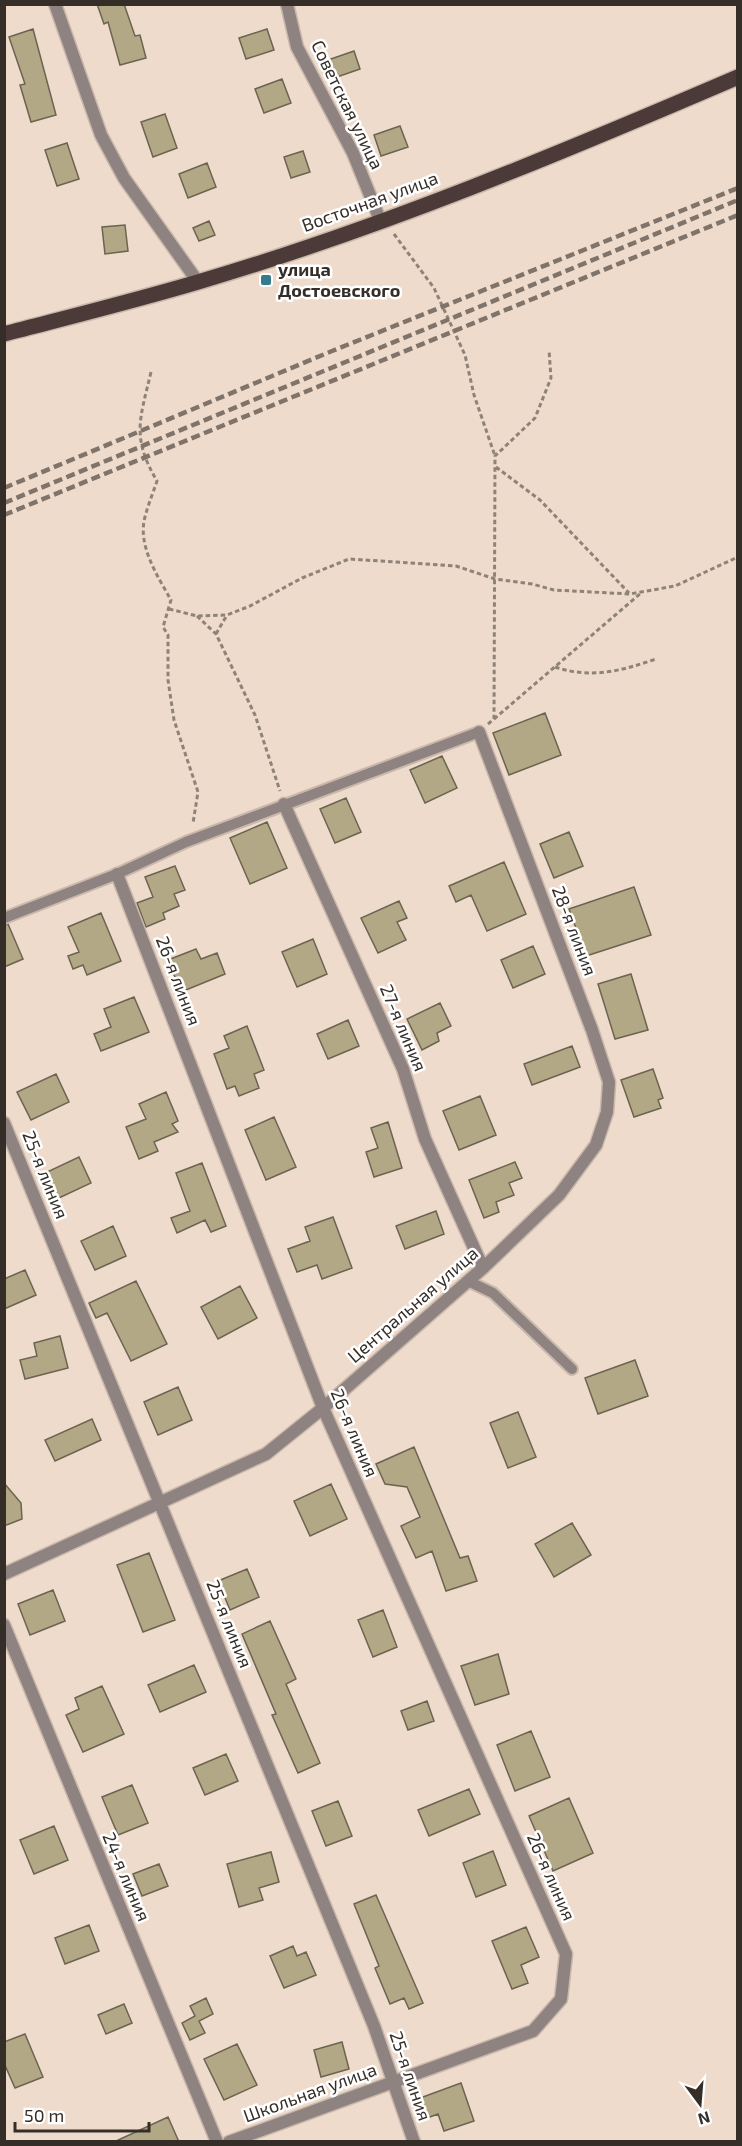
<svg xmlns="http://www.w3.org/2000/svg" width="742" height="2146" font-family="'Exo 2',sans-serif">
  <rect width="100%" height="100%" fill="#eedbcc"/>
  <!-- building -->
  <path fill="#b3a885" stroke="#6a6451" stroke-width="1.5" d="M97,4H124L135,36L140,35L146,58L120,65L108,22L104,24Z
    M33,29L56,115L31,122L20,85L25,84L9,37Z
    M267,29L274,50L246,59L239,38Z
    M354,51L360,69L334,78L328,60Z
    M282,79L291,103L264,113L255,89Z
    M165,114L177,148L153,157L141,122Z
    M400,126L408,147L381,156L374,135Z
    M67,143L79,179L57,186L45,150Z
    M303,151L310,172L291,178L284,157Z
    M207,163L216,187L188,198L179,174Z
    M209,221L215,235L199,241L193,228Z
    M125,225L128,251L105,254L102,227Z
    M545,713L561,755L509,775L493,733Z
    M442,756L457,788L425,803L410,770Z
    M346,798L361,832L335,843L320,809Z
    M267,822L287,868L250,884L230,838Z
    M569,832L583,866L554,878L540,844Z
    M504,862L526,914L487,931L471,895L456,902L449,886Z
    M175,866L185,890L174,894L179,906L163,913L165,919L146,927L137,903L153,897L145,877Z
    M634,887L651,935L586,956L569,909Z
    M399,901L407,918L397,922L406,940L378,953L361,918Z
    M101,913L121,961L87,975L83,965L73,969L68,956L79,952L68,927Z
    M8,924L23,959L4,967V925Z
    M313,939L327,974L297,987L282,952Z
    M533,946L545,974L513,988L501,960Z
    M196,949L201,959L217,953L225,974L181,992L168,960Z
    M631,974L648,1030L615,1039L598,984Z
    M134,997L149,1032L101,1051L94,1034L111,1027L104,1009Z
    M440,1003L451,1026L437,1033L439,1041L422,1050L407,1019Z
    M348,1020L359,1046L328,1059L317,1034Z
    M247,1026L264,1070L254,1074L259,1088L239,1096L235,1086L227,1089L214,1054L229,1048L224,1036Z
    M572,1046L580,1067L532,1085L524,1064Z
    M653,1069L663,1098L658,1100L661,1108L634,1117L621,1080Z
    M56,1074L69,1102L31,1120L17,1092Z
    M166,1092L178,1121L172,1124L178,1132L154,1142L158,1151L139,1159L126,1127L146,1119L139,1104Z
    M480,1096L496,1135L459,1150L443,1111Z
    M274,1117L296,1167L266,1180L245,1130Z
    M388,1122L402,1168L374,1177L366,1152L378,1148L371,1128Z
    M79,1157L91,1183L59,1198L47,1172Z
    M515,1162L522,1178L509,1183L514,1195L496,1202L499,1212L484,1218L469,1180Z
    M202,1163L226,1226L211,1232L205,1220L177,1233L171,1218L190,1211L176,1173Z
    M436,1211L444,1234L405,1249L396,1226Z
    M333,1217L352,1268L322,1279L317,1265L297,1272L288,1249L310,1241L305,1227Z
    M113,1226L126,1256L95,1270L81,1241Z
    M25,1270L36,1295L4,1309V1279Z
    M136,1281L167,1344L131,1361L107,1313L96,1318L89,1303Z
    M240,1286L257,1318L218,1339L201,1307Z
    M60,1336L68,1368L25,1379L20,1360L37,1356L34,1343Z
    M635,1360L648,1396L598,1414L585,1378Z
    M178,1387L192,1420L158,1435L144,1402Z
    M518,1412L536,1457L508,1468L490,1423Z
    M92,1419L101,1440L55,1461L45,1440Z
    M414,1447L460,1558L468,1556L477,1581L446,1591L432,1551L416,1558L401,1526L420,1517L407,1487L385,1484L376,1464Z
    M4,1483L21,1503L22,1519L4,1526Z
    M331,1484L347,1519L310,1536L294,1501Z
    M572,1523L591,1555L554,1577L535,1544Z
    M149,1553L175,1620L143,1632L117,1565Z
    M247,1569L259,1597L230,1610L218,1581Z
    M53,1590L65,1621L30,1635L18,1604Z
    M383,1610L397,1647L373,1657L358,1620Z
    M270,1621L296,1679L286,1684L320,1763L298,1773L272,1715L276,1714L242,1634Z
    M498,1654L509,1694L475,1705L461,1666Z
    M194,1665L206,1692L160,1712L148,1685Z
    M102,1686L124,1734L83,1752L66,1715L79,1709L75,1698Z
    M427,1701L434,1721L408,1730L401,1711Z
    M531,1731L550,1777L515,1791L497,1745Z
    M226,1754L238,1781L205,1795L193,1768Z
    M132,1785L148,1823L118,1835L102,1797Z
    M469,1789L480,1814L429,1836L418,1810Z
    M569,1798L593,1853L553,1871L529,1816Z
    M338,1801L352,1836L326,1846L312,1811Z
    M54,1826L68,1860L34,1874L20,1840Z
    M493,1851L506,1885L476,1897L463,1863Z
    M271,1852L279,1882L259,1888L263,1900L239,1907L227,1864Z
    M159,1864L168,1886L142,1896L133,1874Z
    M376,1895L423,2003L409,2009L404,1998L390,2004L375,1968L379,1966L354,1904Z
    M89,1925L99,1951L65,1964L55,1938Z
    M526,1927L539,1957L521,1965L528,1983L512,1989L492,1941Z
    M293,1946L297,1956L306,1952L316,1975L284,1988L270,1956Z
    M206,1998L213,2014L199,2021L205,2033L190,2040L182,2023L195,2016L190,2006Z
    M124,2004L132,2023L106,2034L98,2015Z
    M25,2034L43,2077L15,2088L4,2063V2042Z
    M342,2042L349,2069L321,2077L314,2050Z
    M237,2044L257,2085L224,2100L204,2059Z
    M461,2083L474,2121L444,2131L438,2114L419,2121L412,2101Z
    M168,2117L179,2142H114Z"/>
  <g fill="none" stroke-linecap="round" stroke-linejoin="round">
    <defs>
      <path id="service" d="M4,918L117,874L186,842L479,732
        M468,1281L493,1293L572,1369"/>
      <path id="minor" d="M55,4L101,135L124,178L198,282
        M287,4L297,47L353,153L380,220
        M284,804L403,1069L425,1139L483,1268
        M117,874L323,1408L566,1954L561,1999L533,2031L229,2142
        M4,1123L374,2026L414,2142
        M4,1574L266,1454L323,1408L483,1268L559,1195L596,1145L607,1112L609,1082L592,1030L479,732
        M4,1625L217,2142"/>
      <path id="primary" d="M4,334C69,317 134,301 198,282C382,228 561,153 738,77"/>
    </defs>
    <!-- service casing -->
    <use href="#service" stroke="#c9b8ab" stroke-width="14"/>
    <!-- minor casing -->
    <use href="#minor" stroke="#c9b8ab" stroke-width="15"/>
    <!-- primary casing -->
    <use href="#primary" stroke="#c9b8ab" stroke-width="18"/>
    <!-- path -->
    <path stroke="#8f8378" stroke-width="3" stroke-dasharray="4.5 3" stroke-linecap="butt" d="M394,234L434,288L465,355L474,395L495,456
      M151,372C140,419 131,437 157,481C153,493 148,505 145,517C137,545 158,577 171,600L163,627L168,635V680L174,720L198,792L193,823
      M496,467L540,500L629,593
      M169,609L197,616L227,615L250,606L302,578L349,559L456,566L495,579L532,584L554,590L630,594L675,586L738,557
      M197,616L216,634L255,715L280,791
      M216,634L227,615
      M555,667C591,679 621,671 656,659
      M494,719L641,593
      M488,724L494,719L495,456L535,418L551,378L549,350"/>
    <!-- service -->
    <use href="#service" stroke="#8e8381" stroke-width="10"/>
    <!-- minor -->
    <use href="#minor" stroke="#8e8381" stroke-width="12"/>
    <!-- primary -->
    <use href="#primary" stroke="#4b3a37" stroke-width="15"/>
    <!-- rail -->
    <path stroke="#80746a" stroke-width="4.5" stroke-dasharray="9 4.5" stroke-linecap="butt" d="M4,488L332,351L738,188
      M4,503L738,200
      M4,515L738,215"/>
  </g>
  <!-- markers -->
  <rect fill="#377b8b" stroke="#fff" stroke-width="2" x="260" y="274" width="12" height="12" rx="3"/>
  <g text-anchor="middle" stroke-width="5" stroke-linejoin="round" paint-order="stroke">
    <!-- street labels -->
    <g font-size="18" fill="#352e28" stroke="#fff">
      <text transform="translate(347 105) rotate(64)" y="6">Советская улица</text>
      <text transform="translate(370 202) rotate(-20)" y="6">Восточная улица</text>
      <text transform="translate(574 931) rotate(69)" y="6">28-я линия</text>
      <text transform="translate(178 981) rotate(69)" y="6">26-я линия</text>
      <text transform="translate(403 1028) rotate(67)" y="6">27-я линия</text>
      <text transform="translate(45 1175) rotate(68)" y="6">25-я линия</text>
      <text transform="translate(413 1305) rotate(-41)" y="6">Центральная улица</text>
      <text transform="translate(354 1433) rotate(67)" y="6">26-я линия</text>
      <text transform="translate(229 1624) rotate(68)" y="6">25-я линия</text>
      <text transform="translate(126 1877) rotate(67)" y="6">24-я линия</text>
      <text transform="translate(551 1877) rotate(66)" y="6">26-я линия</text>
      <text transform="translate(410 2076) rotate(71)" y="6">25-я линия</text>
      <text transform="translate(310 2093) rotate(-20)" y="6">Школьная улица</text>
    </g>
    <!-- poi labels -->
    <g font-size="18" font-weight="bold" fill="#352e28" stroke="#fff" text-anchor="start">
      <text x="278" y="276">улица<tspan x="278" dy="21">Достоевского</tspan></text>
    </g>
  </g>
  <!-- border -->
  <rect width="742" height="2146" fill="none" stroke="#352e28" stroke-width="12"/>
  <!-- north arrow -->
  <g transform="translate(700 2104) rotate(164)" stroke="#ffffff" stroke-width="4.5" paint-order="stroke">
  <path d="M0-4.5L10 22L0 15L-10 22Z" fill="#352e28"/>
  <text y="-9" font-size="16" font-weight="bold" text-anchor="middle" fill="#352e28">N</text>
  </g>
  <!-- scale -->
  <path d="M15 2122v9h134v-9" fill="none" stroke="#352e28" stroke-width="3"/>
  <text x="24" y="2122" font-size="18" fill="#352e28" stroke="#ffffff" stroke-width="4.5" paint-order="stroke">50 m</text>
</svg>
